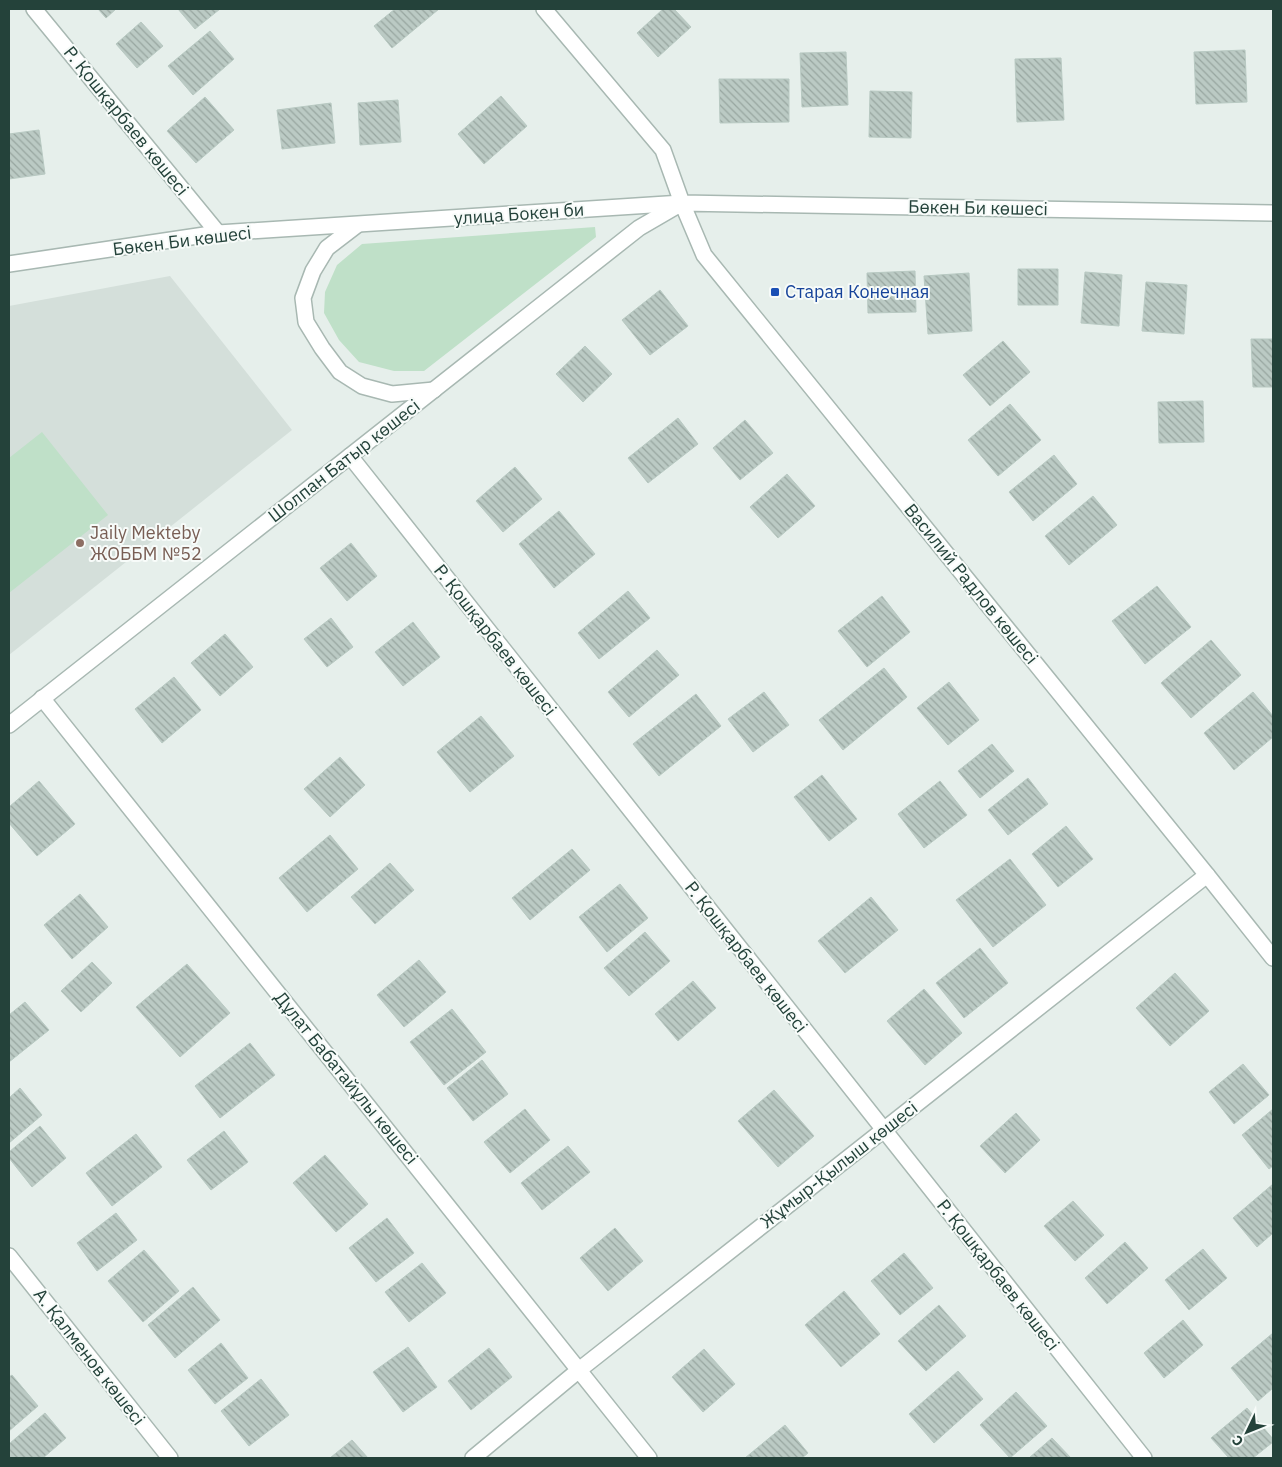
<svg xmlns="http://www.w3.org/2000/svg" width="1282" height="1467" font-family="'IBM Plex Sans',sans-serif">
  <defs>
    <pattern id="building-back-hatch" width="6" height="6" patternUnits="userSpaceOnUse" patternTransform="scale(1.25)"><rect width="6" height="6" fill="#bbcac4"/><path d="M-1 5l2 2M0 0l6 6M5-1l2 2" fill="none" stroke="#98a6a0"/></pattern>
  </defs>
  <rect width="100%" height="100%" fill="#e6efeb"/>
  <!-- built -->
  <path fill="#d4dfda" d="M170,276L292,430L9,655V306Z"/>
  <!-- grass -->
  <path fill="#bfe0c8" d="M595,227L596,237L424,371H394L359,362L339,340L324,313L325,292L337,265L362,244Z
    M42,432L108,515L9,593V458Z"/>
  <!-- building -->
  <path fill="url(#building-back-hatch)" stroke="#b8c9c2" d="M98,9H116L106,18Z
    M178,9H220L195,29Z
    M395,9H439L392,48L374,26Z
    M663,9H674L691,27L658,57L637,33Z
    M141,22L163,46L137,68L116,44Z
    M210,31L234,59L193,95L168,66Z
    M1245,50L1247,102L1196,104L1194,52Z
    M846,52L848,105L802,107L800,53Z
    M1061,58L1064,120L1017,122L1015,59Z
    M719,79H789V122L720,123Z
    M870,91L912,92L911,138L869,137Z
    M501,96L527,126L484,164L458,134Z
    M205,97L234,130L196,163L167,131Z
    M398,100L401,142L360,145L358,103Z
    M331,103L335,143L282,149L277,110Z
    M39,130L45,174L9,179V134Z
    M1018,269H1058V305H1018Z
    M915,271L916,312L868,313L867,273Z
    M1085,272L1122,275L1119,326L1081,323Z
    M969,273L972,331L928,334L924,276Z
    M1146,282L1187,285L1184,334L1142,331Z
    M660,290L688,326L650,355L622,320Z
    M1251,339H1273V387H1253Z
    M1003,341L1030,372L990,406L963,375Z
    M585,346L612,374L583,402L556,374Z
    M1203,401L1204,442L1159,443L1158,402Z
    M1010,404L1041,440L998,476L968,440Z
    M678,418L698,444L648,483L628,458Z
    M745,420L773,453L740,480L713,448Z
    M1054,455L1077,484L1033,521L1009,492Z
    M515,467L542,499L503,532L476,501Z
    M787,474L815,506L778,538L750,507Z
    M1093,496L1117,525L1069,565L1045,536Z
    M559,511L595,554L554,588L519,544Z
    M351,543L377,576L347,601L320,568Z
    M1157,586L1191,627L1145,664L1112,621Z
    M628,591L650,618L599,659L578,633Z
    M882,596L910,632L867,667L838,631Z
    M331,618L353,647L327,667L304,639Z
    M413,622L440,657L403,686L375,652Z
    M225,634L253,667L220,696L191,663Z
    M1211,640L1241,675L1191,718L1161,683Z
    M657,650L679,675L629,717L608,692Z
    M884,668L907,697L843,750L819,720Z
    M174,677L201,710L162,743L135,709Z
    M949,682L979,720L948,745L917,708Z
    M764,692L789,725L753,752L728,719Z
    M1253,692L1273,716V737L1234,770L1204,733Z
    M696,694L721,726L659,776L633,744Z
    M481,716L514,756L470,792L437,752Z
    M992,744L1014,771L980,798L958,771Z
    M340,757L365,785L330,817L304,789Z
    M822,775L857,819L829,841L794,797Z
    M1028,778L1048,804L1008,835L988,810Z
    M39,781L75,824L37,856L9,823V807Z
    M940,781L967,815L924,848L898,814Z
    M1066,826L1093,859L1058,887L1032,854Z
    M330,835L358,869L307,912L279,878Z
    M572,849L590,870L530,920L512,898Z
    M1010,859L1046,905L993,947L956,900Z
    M390,863L414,890L375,924L351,897Z
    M620,884L648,918L607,952L579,917Z
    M80,894L108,927L72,959L44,925Z
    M871,897L898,930L845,973L818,941Z
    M645,932L670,961L629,996L604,968Z
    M980,948L1008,983L964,1018L936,983Z
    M419,960L446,992L404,1027L377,995Z
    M92,962L112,983L81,1012L61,991Z
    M187,964L230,1013L180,1057L136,1007Z
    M1175,973L1209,1011L1170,1046L1136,1008Z
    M693,981L716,1008L678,1041L655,1014Z
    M924,989L962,1033L925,1065L887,1021Z
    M25,1002L49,1030L9,1062V1015Z
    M452,1009L486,1052L444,1085L410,1042Z
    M250,1043L275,1075L220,1118L195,1086Z
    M482,1060L508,1094L473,1121L447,1088Z
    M1243,1064L1269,1095L1234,1124L1209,1092Z
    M20,1088L42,1115L9,1143V1098Z
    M774,1090L814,1136L778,1167L738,1121Z
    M525,1109L550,1140L510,1173L484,1142Z
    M1273,1109V1166L1269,1169L1242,1135Z
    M1016,1113L1040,1140L1005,1173L980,1146Z
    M40,1126L66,1158L32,1187L9,1158V1152Z
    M224,1131L248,1162L211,1190L187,1160Z
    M136,1134L162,1167L112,1206L86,1173Z
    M568,1146L590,1172L542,1210L521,1183Z
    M325,1155L368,1204L336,1232L293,1183Z
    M1273,1184V1233L1257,1247L1233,1218Z
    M1073,1201L1104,1235L1075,1261L1044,1226Z
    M116,1213L137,1240L97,1271L77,1243Z
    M387,1218L414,1253L376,1282L349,1248Z
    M615,1228L643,1261L608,1291L580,1258Z
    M1125,1242L1148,1268L1107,1304L1085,1278Z
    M1203,1249L1227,1278L1189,1310L1165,1280Z
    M144,1250L179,1291L143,1322L108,1281Z
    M904,1253L933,1288L900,1315L871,1281Z
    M422,1263L446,1293L409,1322L385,1292Z
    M193,1287L220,1320L175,1358L148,1325Z
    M844,1291L880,1334L841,1367L805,1325Z
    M939,1305L966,1336L926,1371L898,1341Z
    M1183,1320L1203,1345L1164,1378L1144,1353Z
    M1273,1333V1388L1258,1401L1231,1368Z
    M221,1343L248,1378L215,1404L188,1370Z
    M408,1347L437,1387L403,1412L373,1372Z
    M489,1348L512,1377L471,1410L448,1381Z
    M704,1349L735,1384L703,1412L672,1377Z
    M958,1371L983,1399L934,1443L909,1414Z
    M12,1375L38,1406L9,1431V1377Z
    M261,1379L289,1415L249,1446L221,1411Z
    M1016,1392L1047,1426L1010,1458L980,1425Z
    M1247,1408L1273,1439V1442L1253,1458H1229L1211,1438Z
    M45,1413L66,1438L43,1458H9V1444Z
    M785,1425L808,1453L802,1458H745Z
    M1052,1438L1071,1458H1029Z
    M352,1440L368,1458H330Z"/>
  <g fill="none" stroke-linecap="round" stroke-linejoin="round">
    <defs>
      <path id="service" d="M357,225L327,248L313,271L303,298L306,322L322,348L340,372L362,386L392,394L434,390"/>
      <path id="minor" d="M34,9L218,233
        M9,264L218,233L682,203
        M350,456L1144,1458
        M42,698L649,1458
        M9,1256L170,1458
        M473,1458L579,1370L1207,875"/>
      <path id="tertiary" d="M544,9L663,150L682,203L704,255L1207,875L1273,958
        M682,203L1273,213
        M9,725L639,228L682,203"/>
    </defs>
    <!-- service casing -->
    <use href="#service" stroke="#a8b8b2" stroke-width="18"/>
    <!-- minor casing -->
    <use href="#minor" stroke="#a8b8b2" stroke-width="18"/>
    <!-- tertiary casing -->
    <use href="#tertiary" stroke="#a8b8b2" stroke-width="18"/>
    <!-- service -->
    <use href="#service" stroke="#fff" stroke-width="15"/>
    <!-- minor -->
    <use href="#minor" stroke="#fff" stroke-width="15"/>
    <!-- tertiary -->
    <use href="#tertiary" stroke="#fff" stroke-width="15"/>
  </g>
  <!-- markers -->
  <rect fill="#1a4fb4" stroke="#f7fbf9" stroke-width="2" x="770" y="287" width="10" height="10" rx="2.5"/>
  <circle fill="#8d6e63" stroke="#f7fbf9" stroke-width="2" cx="80" cy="543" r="5"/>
  <g text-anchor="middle" stroke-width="4" stroke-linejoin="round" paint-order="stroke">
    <!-- street labels -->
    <g font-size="18" fill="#24423a" stroke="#f7fbf9">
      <text transform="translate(126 121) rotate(51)" y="6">Р. Қошқарбаев көшесі</text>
      <text transform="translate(978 208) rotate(1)" y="6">Бөкен Би көшесі</text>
      <text transform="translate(519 214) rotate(-4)" y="6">улица Бокен би</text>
      <text transform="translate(182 241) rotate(-7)" y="6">Бөкен Би көшесі</text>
      <text transform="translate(344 461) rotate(-38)" y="6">Шолпан Батыр көшесі</text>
      <text transform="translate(971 584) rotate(51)" y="6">Василий Радлов көшесі</text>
      <text transform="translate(495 640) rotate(52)" y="6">Р. Қошқарбаев көшесі</text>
      <text transform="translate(746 957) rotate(52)" y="6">Р. Қошқарбаев көшесі</text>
      <text transform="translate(346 1078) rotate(51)" y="6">Дұлат Бабатайұлы көшесі</text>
      <text transform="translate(839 1165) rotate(-38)" y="6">Жұмыр-Қылыш көшесі</text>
      <text transform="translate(998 1275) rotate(52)" y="6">Р. Қошқарбаев көшесі</text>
      <text transform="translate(89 1357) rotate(52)" y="6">А. Қалменов көшесі</text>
    </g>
    <!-- transit labels -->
    <g font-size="18" fill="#164399" stroke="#f7fbf9" text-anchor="start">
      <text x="785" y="298">Старая Конечная</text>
    </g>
    <!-- education labels -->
    <g font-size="18" fill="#785e54" stroke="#f7fbf9" text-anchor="start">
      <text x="90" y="539">Jaily Mekteby<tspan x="90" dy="21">ЖОББМ №52</tspan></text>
    </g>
  </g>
  <!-- border -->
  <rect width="1282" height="1467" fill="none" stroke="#24423a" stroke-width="20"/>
  <!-- north arrow -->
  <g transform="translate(1247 1432) rotate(227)" stroke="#f7fbf9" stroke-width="4" paint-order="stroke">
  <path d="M0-4L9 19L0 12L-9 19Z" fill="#24423a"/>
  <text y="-8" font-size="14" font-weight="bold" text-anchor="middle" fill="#24423a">С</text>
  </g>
</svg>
